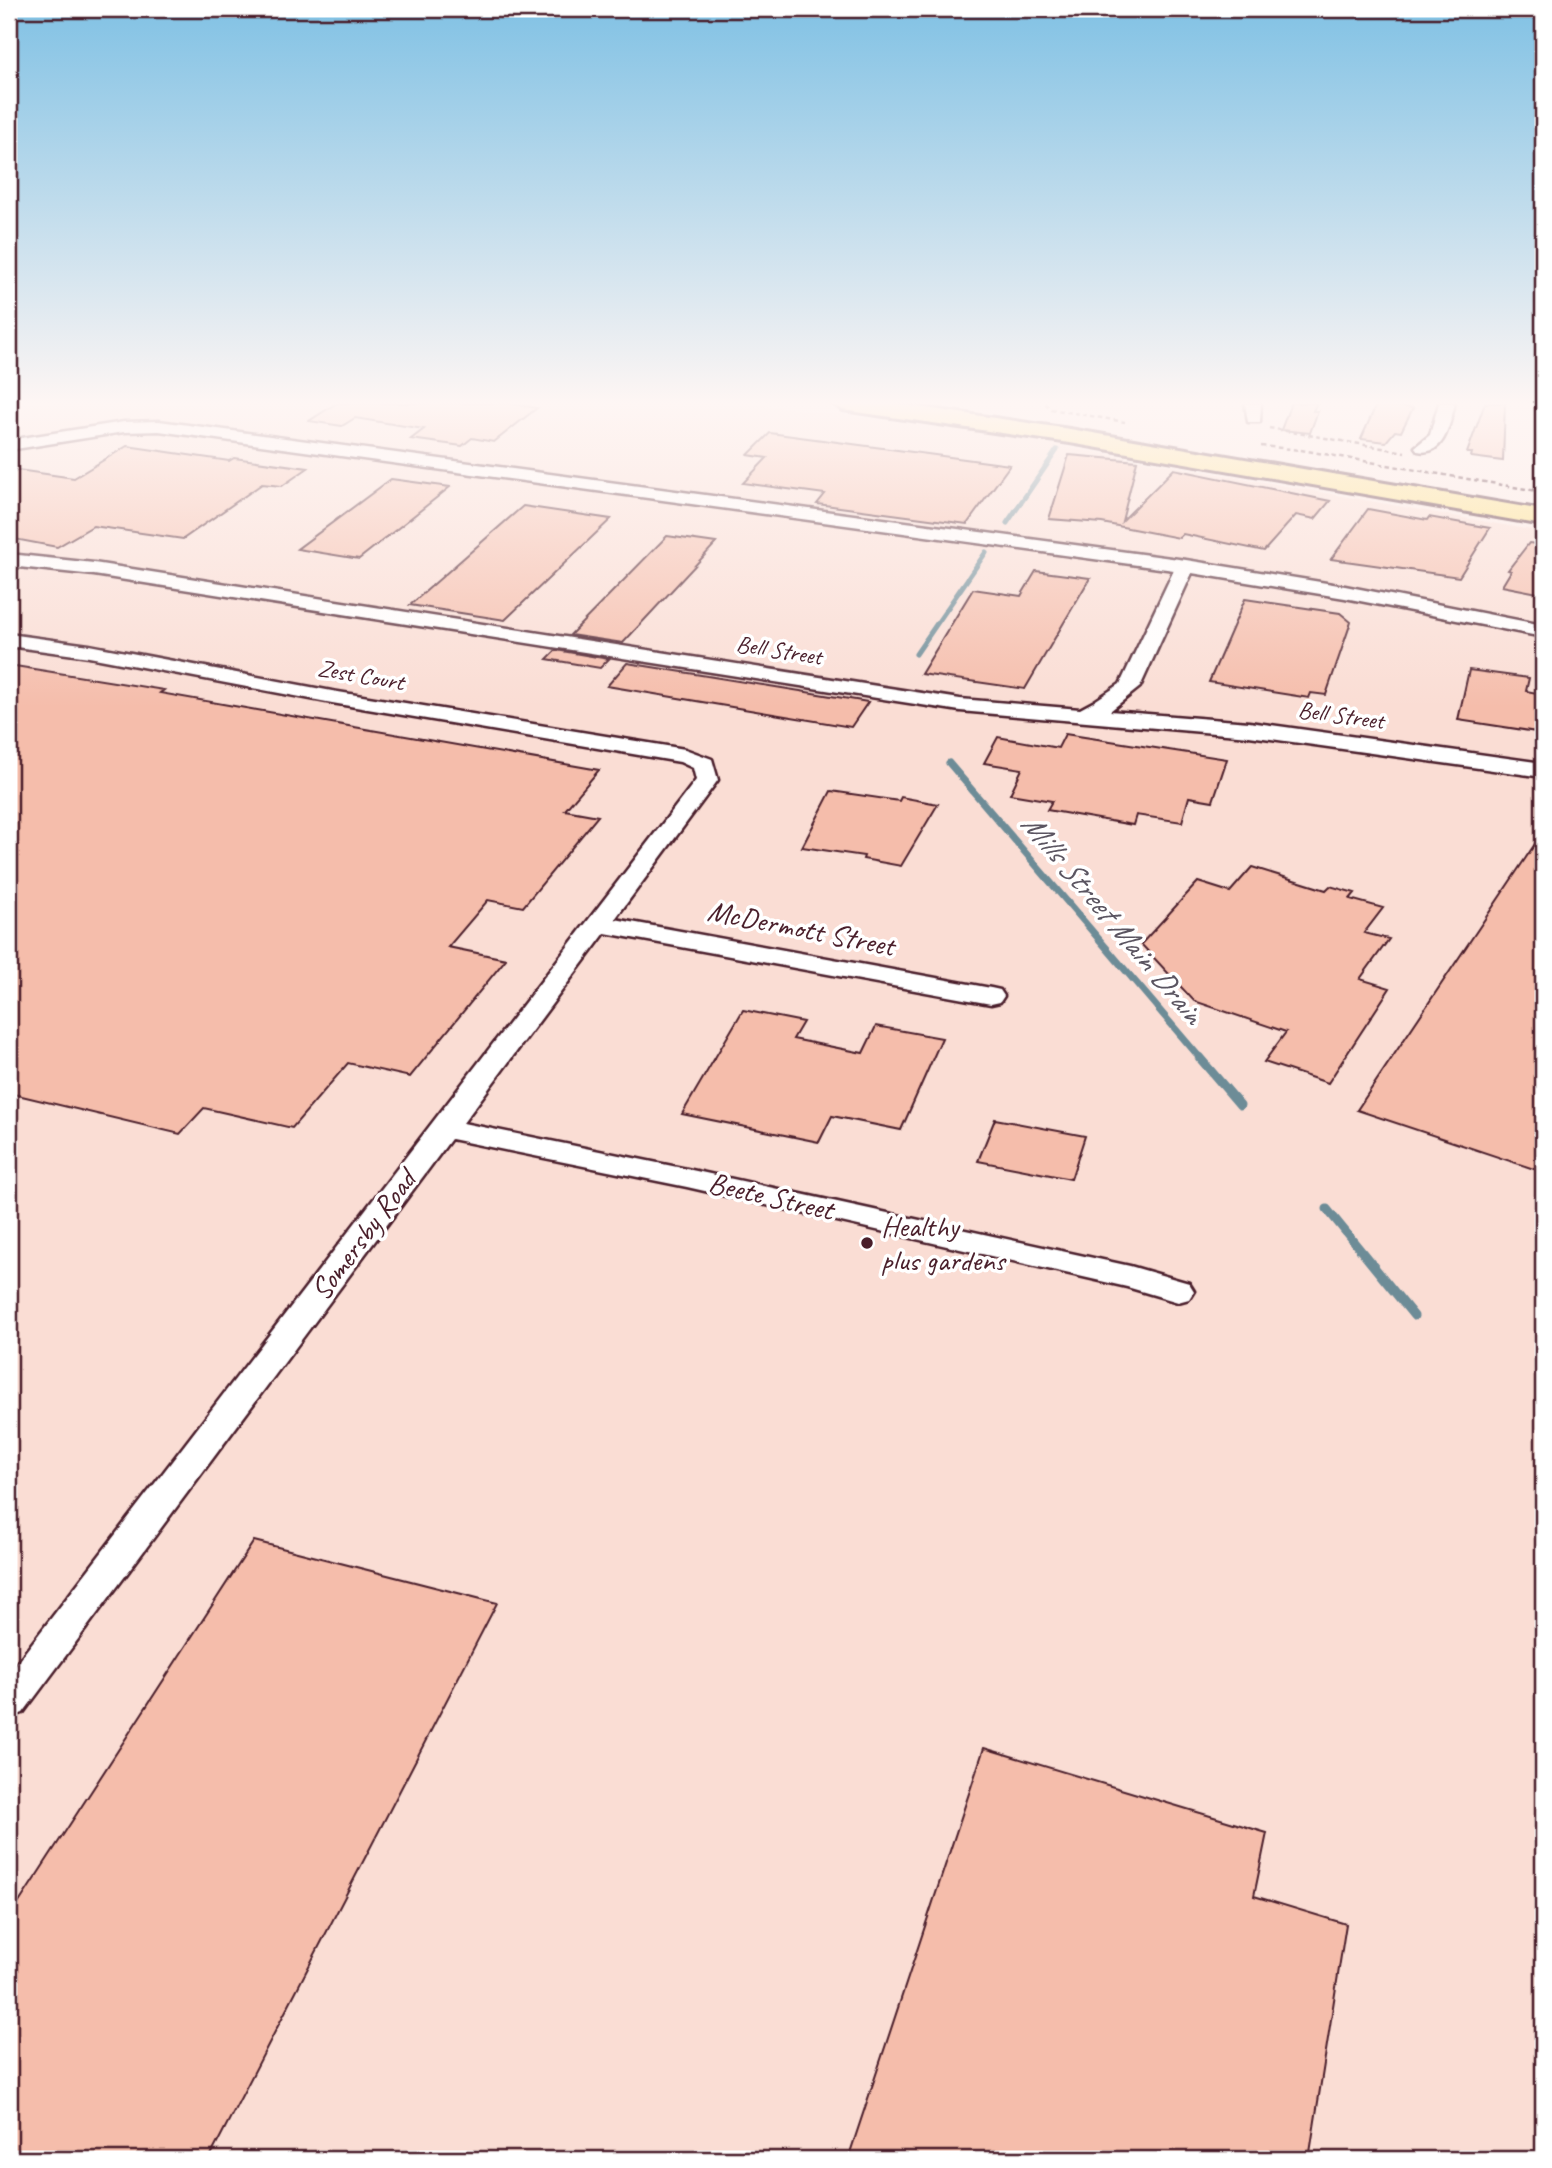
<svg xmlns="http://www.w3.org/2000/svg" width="1552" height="2168" font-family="Caveat,sans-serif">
  <rect width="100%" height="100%" fill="#fcebe6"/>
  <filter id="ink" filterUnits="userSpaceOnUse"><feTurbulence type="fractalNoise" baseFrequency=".0143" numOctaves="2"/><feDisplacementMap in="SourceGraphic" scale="14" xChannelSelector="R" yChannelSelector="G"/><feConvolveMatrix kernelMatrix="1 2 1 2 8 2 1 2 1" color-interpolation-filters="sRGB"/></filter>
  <g filter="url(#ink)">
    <!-- built -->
    <path fill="#faddd4" d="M9,403H749L995,434L1543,532V2159H9Z"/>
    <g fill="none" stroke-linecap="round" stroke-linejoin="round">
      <!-- stream-far2 -->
      <path stroke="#6d8c97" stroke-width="5" d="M1007,523L1057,450
        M916,654L986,552"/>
      <!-- stream-far1 -->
      <path stroke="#6d8c97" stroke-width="7" d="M949,763L1201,1059"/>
      <!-- stream -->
      <path stroke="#6d8c97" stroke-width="9" d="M1199,1057L1240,1105
        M1327,1209L1414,1316"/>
    </g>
    <!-- building -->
    <path fill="#f5bdab" stroke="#4a1f2b" stroke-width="2" d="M337,403H508L537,408L494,442L472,438L462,446L411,439L424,429L355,418L342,426L309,421Z
      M1291,403H1317L1313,411H1318L1310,433L1281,430Z
      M1377,403L1413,408L1401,432L1395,431L1386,442L1361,439Z
      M1485,403H1505L1503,461L1471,457L1472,453H1467Z
      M770,433L1010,465L967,524L817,504L825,494L743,483L767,458L748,455Z
      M127,446L229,461L234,458L308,468L282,486L262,484L183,539L93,526L57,547L9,538V476L18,470L74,478Z
      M1069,455L1137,461L1122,521L1174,469L1330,501L1315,519L1296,515L1264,551L1183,534L1179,538L1102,523L1049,519Z
      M391,479L450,487L359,559L297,549Z
      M523,506L611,519L505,620L410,605Z
      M1368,509L1427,520L1429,517L1490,528L1459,577L1331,559Z
      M667,536L716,543L623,643L570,635Z
      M1529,543L1543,545V594L1502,586L1511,571L1508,570Z
      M1036,571L1090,578L1025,689L921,674L973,589L1021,596Z
      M1245,599L1340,613L1351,622L1326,695L1311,693L1309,698L1209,682Z
      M556,650L609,659L600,668L547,659Z
      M627,663L868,702L851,727L607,686Z
      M9,665L164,690L160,693L599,770L565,810L598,816L523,907L488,900L448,947L506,959L410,1077L348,1063L292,1128L204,1108L180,1134L9,1093Z
      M1469,670L1529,678L1526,691L1543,694V733L1458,720Z
      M1065,734L1227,759L1213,801L1189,797L1182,822L1136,815L1133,825L1047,810L1052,801L1010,794L1022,769L984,763L998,737L1058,748Z
      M831,791L899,801L901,797L938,804L901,866L863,859L864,856L802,847Z
      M1543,832V1172L1357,1110Z
      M1252,867L1326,890L1330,886L1355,893L1350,899L1383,908L1364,933L1389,939L1360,979L1390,988L1328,1083L1264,1062L1286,1032L1194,1001L1141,944L1198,882L1230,892Z
      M743,1010L803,1022L793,1039L863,1053L876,1026L942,1038L901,1130L832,1116L819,1142L682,1114Z
      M995,1119L1085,1136L1071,1179L978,1161Z
      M254,1541L497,1603L209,2159H9V1918Z
      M984,1748L1267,1833L1254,1896L1346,1924L1309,2159H848Z"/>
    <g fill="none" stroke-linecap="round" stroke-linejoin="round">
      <defs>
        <path id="street" d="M1245,403H1261L1260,422H1248Z
          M1439,403H1455C1450,422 1445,457 1418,451L1415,447L1430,435Z
          M159,421L1186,560L1345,586L1543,625V637L1345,598L1192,573L1140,687L1110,711L1249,722L1543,763V777L1249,736L960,711L94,575L9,566V554L94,563L960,699L1080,709L1093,702L1120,684L1174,570L159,431L124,432L9,450V440L124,422Z
          M9,634L89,645L332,691L685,749L712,759L718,780L615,919L991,988L1000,990L1004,996L1000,1002L991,1004L605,933L463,1123L687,1169L1130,1266L1189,1283L1194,1291L1189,1299L1178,1302L1127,1287L687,1187L451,1139L23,1713L9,1718V1673L696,780L693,768L680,762L332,703L89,657L9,646Z"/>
        <path id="highway" d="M832,403H891L1070,429L1543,510V525L1070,443L843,410Z"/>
      </defs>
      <!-- street casing -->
      <use href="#street" stroke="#4a1f2b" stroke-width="5"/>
      <!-- highway casing -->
      <use href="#highway" stroke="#4a1f2b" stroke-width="6"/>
      <!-- path -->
      <path stroke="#4a1f2b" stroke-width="2.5" stroke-dasharray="4.5 3.5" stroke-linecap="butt" d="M1045,403L1051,409L1125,422
        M1269,428L1405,452
        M1261,446L1301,450L1543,492"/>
      <!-- street -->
      <use href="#street" fill="#fff" fill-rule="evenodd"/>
      <!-- highway -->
      <use href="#highway" fill="#fce080" fill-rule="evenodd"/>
    </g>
  </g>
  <!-- sky -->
  <linearGradient id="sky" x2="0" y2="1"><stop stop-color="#80c1e4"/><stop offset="0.57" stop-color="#fef6f4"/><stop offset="1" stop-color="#fef6f4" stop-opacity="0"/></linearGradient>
  <rect width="1552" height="707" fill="url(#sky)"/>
  <!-- markers -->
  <circle fill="#4a1f2b" stroke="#fff" stroke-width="2.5" cx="867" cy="1243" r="7"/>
  <g text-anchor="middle" stroke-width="7" stroke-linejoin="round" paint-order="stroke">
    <!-- far-street labels -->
    <g font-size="24" fill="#4a1f2b" stroke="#fff">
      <text transform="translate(779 650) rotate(9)" y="8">Bell Street</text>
      <text transform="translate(361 675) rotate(10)" y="8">Zest Court</text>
      <text transform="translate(1341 715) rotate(8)" y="8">Bell Street</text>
    </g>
    <!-- street labels -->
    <g font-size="30" fill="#4a1f2b" stroke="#fff">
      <text transform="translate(801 928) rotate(11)" y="10">McDermott Street</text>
      <text transform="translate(771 1196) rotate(13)" y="10">Beete Street</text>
      <text transform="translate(363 1235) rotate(-53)" y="10">Somersby Road</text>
    </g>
    <!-- poi labels -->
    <g font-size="30" fill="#4a1f2b" stroke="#fff" text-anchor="start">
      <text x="881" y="1236">Healthy<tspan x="881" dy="34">plus gardens</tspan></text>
    </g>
    <!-- water labels -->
    <g font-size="32" font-style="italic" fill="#5b5561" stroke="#fff">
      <text transform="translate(1113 918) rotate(50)" y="11">Mills Street Main Drain</text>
    </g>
  </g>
  <!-- margin -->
  <rect width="1552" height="2168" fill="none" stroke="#fff" stroke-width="35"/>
  <rect x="18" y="18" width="1517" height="2133" fill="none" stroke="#4a1f2b" stroke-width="2.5" filter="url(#ink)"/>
</svg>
